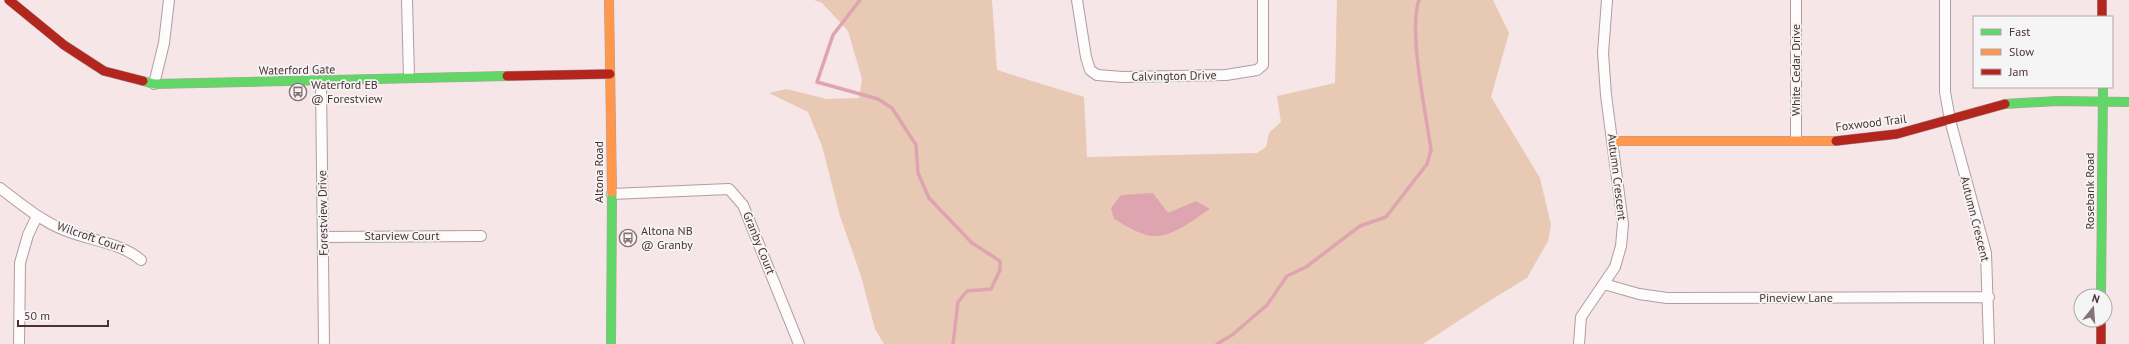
<svg xmlns="http://www.w3.org/2000/svg" width="2129" height="344" font-family="'PT Sans',sans-serif">
  <rect width="100%" height="100%" fill="#f6e6e8"/>
  <!-- green -->
  <path fill="#e8c9b3" d="M814,0H992L997,70L1084,97L1087,157L1257,153L1266,147L1269,133L1281,122L1277,96L1335,83L1337,0H1493L1509,33L1491,97L1540,178L1551,225L1548,241L1527,278L1486,303L1423,344H884L875,329L861,276L840,216L822,146L808,112L769,93L786,89L827,99L859,98L862,79L848,31L822,3Z"/>
  <!-- water -->
  <path fill="#dea4af" d="M1153,193L1168,213L1196,201L1210,209C1194,219 1171,239 1151,236C1138,234 1125,225 1114,219L1111,208L1121,195Z"/>
  <g fill="none" stroke-linecap="round" stroke-linejoin="round">
    <!-- stream -->
    <path stroke="#dea4af" stroke-width="3.5" d="M860,0L833,35L817,82L878,99L892,108L916,145L918,173L929,198L972,243L1000,261V270L991,289L967,291L958,302L953,344
      M1217,344L1232,335L1267,305L1287,276L1306,267L1360,226L1386,217L1427,164L1431,150C1426,113 1408,32 1419,0"/>
    <defs>
      <path id="street" d="M407,0L409,77
        M1077,0L1086,57L1090,70L1097,75L1123,77L1226,75L1257,70L1263,65V0
        M1796,0V140
        M1945,0V92L1950,120L1986,253L1989,344
        M321,82L324,344
        M154,84L164,43L169,0
        M0,188C21,204 40,220 64,230C90,241 120,242 141,260
        M612,194L729,189L743,205L799,344
        M324,237L481,236
        M1604,284L1639,294L1667,298L1989,297
        M19,344L20,263L28,235L37,216
        M1579,344L1581,317L1615,267L1621,246L1623,224L1606,95L1603,53L1607,0"/>
      <path id="fast" d="M143,81L154,84L507,76
        M2005,104L2057,101L2129,102
        M2101,296L2103,87
        M611,344L612,192"/>
      <path id="slow" d="M609,0L612,192
        M1613,141H1836"/>
      <path id="jam" d="M9,0L64,45L104,71L143,81
        M2102,0V17
        M507,76L610,74
        M1836,141L1897,134L2005,104
        M2101,320V344"/>
    </defs>
    <!-- street casing -->
    <use href="#street" stroke="#b19da0" stroke-width="12"/>
    <!-- fast casing -->
    <use href="#fast" stroke="#b19da0" stroke-width="10"/>
    <!-- slow casing -->
    <use href="#slow" stroke="#b19da0" stroke-width="10"/>
    <!-- jam casing -->
    <use href="#jam" stroke="#b19da0" stroke-width="10"/>
    <!-- street -->
    <use href="#street" stroke="#fefbfc" stroke-width="10"/>
    <!-- fast -->
    <use href="#fast" stroke="#63d668" stroke-width="9"/>
    <!-- slow -->
    <use href="#slow" stroke="#ff974d" stroke-width="9"/>
    <!-- jam -->
    <use href="#jam" stroke="#b3261e" stroke-width="9"/>
  </g>
  <!-- icons -->
  <defs>
    <symbol id="bus-ring" viewBox="-11 -11 22 22"><circle r="9.5" fill="#f5f5f5" stroke="#897074" stroke-width="1.5"/><path d="M-5-6H5V4H4V6H2V4H-2V6H-4V4H-5ZM-3.5-4V0h7V-4ZM-3.5 1.2v1.5H-2V1.2ZM2 1.2v1.5H3.5V1.2Z" fill="#897074"/></symbol>
  </defs>
  <g fill-rule="evenodd">
    <use href="#bus-ring" x="288" y="82" width="20" height="20"/>
    <use href="#bus-ring" x="618" y="228" width="20" height="20"/>
  </g>
  <g text-anchor="middle" stroke-width="3.5" stroke-linejoin="round" paint-order="stroke">
    <!-- street labels -->
    <g font-size="12" fill="#4e3136" stroke="#f5f5f5">
      <text transform="translate(297 70) rotate(-1)" y="4">Waterford Gate</text>
      <text transform="translate(1796 70) rotate(-90)" y="4">White Cedar Drive</text>
      <text transform="translate(1174 76) rotate(-1)" y="4">Calvington Drive</text>
      <text transform="translate(1871 123) rotate(-7)" y="4">Foxwood Trail</text>
      <text transform="translate(599 172) rotate(-90)" y="4">Altona Road</text>
      <text transform="translate(1617 177) rotate(83)" y="4">Autumn Crescent</text>
      <text transform="translate(2090 191) rotate(-90)" y="4">Rosebank Road</text>
      <text transform="translate(323 213) rotate(-91)" y="4">Forestview Drive</text>
      <text transform="translate(1975 219) rotate(76)" y="4">Autumn Crescent</text>
      <text x="402" y="240">Starview Court</text>
      <text transform="translate(91 237) rotate(19)" y="4">Wilcroft Court</text>
      <text transform="translate(759 243) rotate(68)" y="4">Granby Court</text>
      <text x="1796" y="302">Pineview Lane</text>
    </g>
    <!-- poi labels -->
    <g font-size="12" fill="#4e3136" stroke="#f5f5f5" text-anchor="start">
      <text x="311" y="89">Waterford EB<tspan x="311" dy="14">@ Forestview</tspan></text>
      <text x="641" y="235">Altona NB<tspan x="641" dy="14">@ Granby</tspan></text>
    </g>
  </g>
  <!-- legend -->
  <rect x="1973" y="16" width="140" height="72" fill="#f5f5f5" stroke="#b2a7a9"/>
  <rect x="1981" y="29" width="20" height="6" fill="#63d668" stroke="#b2a7a9"/>
  <text x="2009" y="36" font-size="12" fill="#4e3136">Fast</text>
  <rect x="1981" y="49" width="20" height="6" fill="#ff974d" stroke="#b2a7a9"/>
  <text x="2009" y="56" font-size="12" fill="#4e3136">Slow</text>
  <rect x="1981" y="69" width="20" height="6" fill="#b3261e" stroke="#b2a7a9"/>
  <text x="2009" y="76" font-size="12" fill="#4e3136">Jam</text>
  <!-- north arrow -->
  <g transform="translate(2093 308) rotate(17)"><circle r="19" fill="#f5f5f5" stroke="#b2a7a9"/>
  <path d="M0-3L7 15L0 10L-7 15Z" fill="#897074"/>
  <text y="-6" font-size="11" font-weight="bold" text-anchor="middle" fill="#4e3136">N</text>
  </g>
  <!-- scale -->
  <path d="M18 320v6h90v-6" fill="none" stroke="#4e3136" stroke-width="2"/>
  <text x="24" y="320" font-size="12" fill="#4e3136" stroke="#f5f5f5" stroke-width="3" paint-order="stroke">50 m</text>
</svg>
